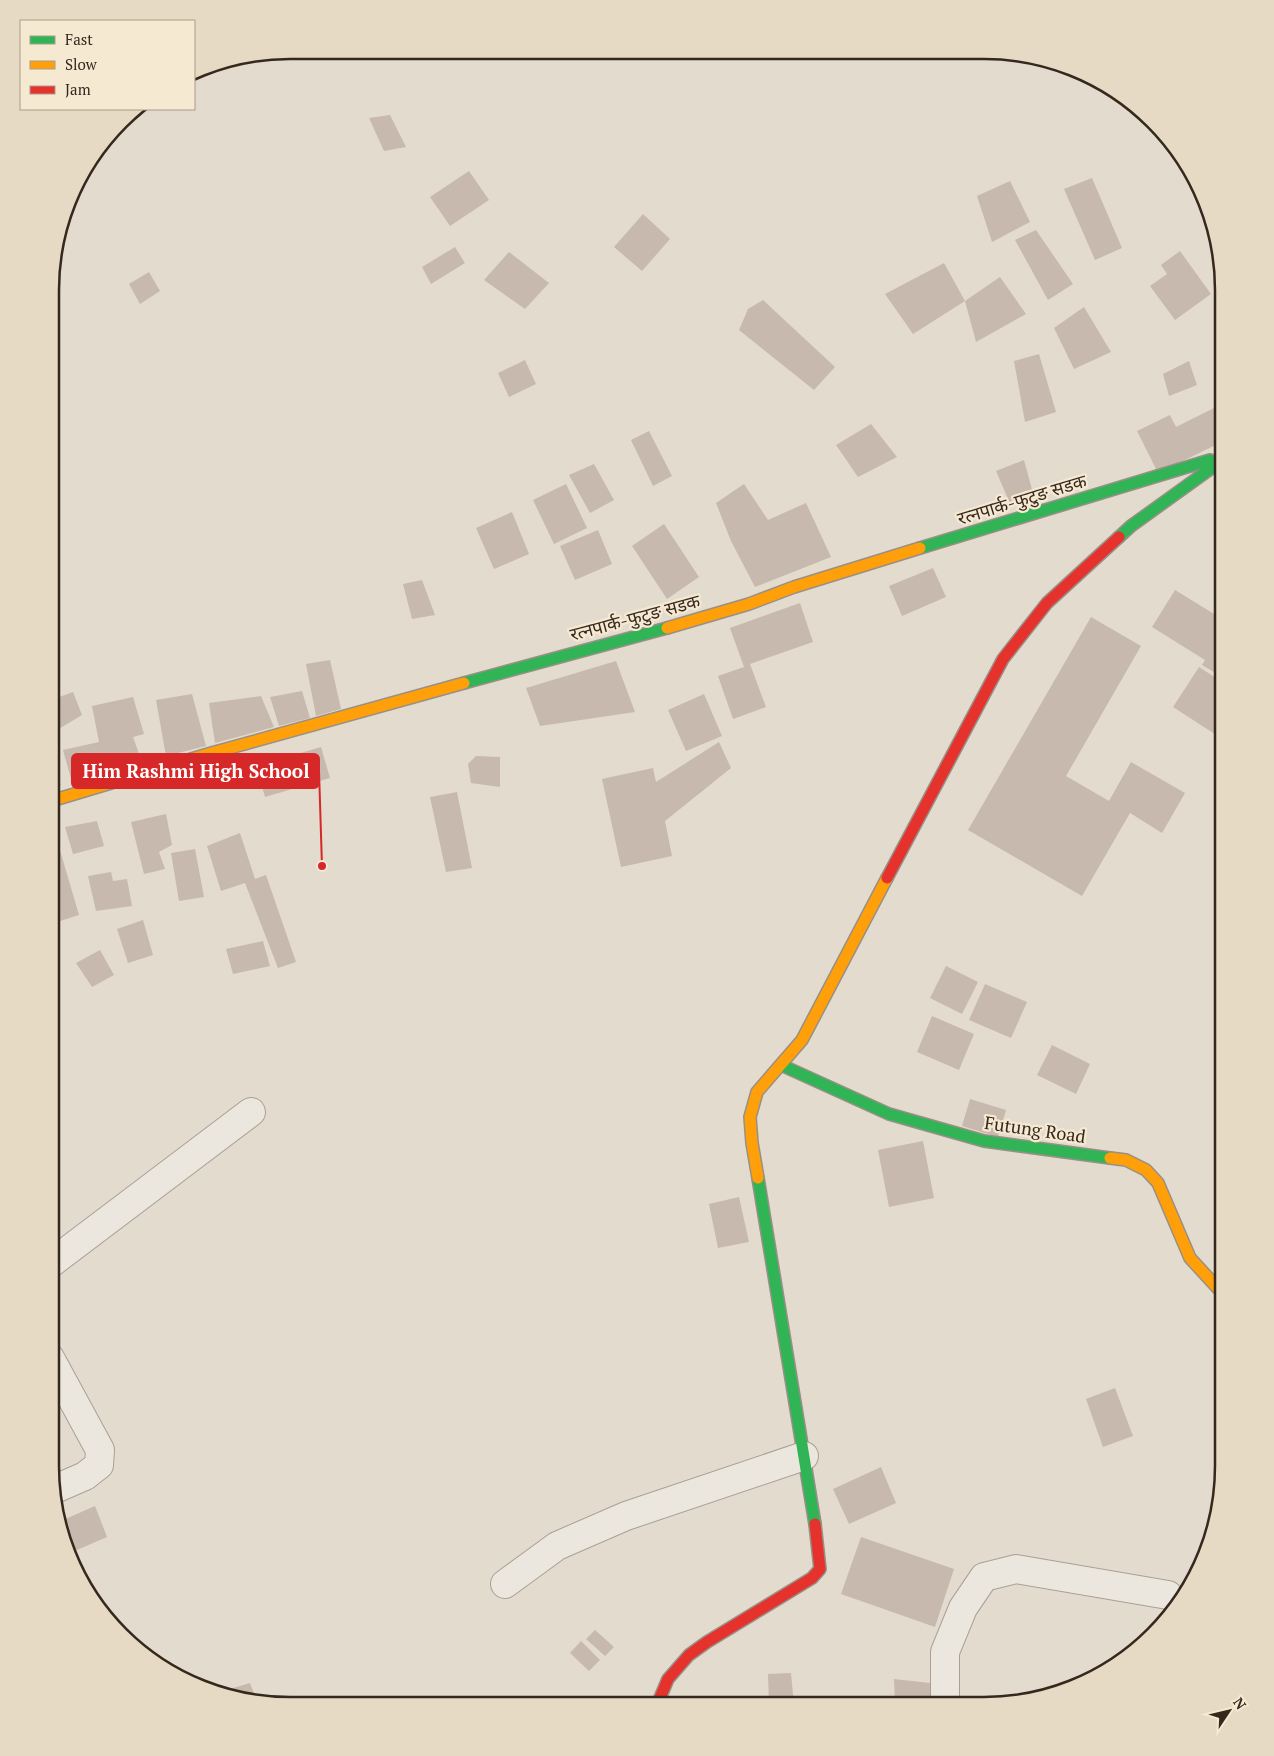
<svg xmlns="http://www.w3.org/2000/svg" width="1274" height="1756" font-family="'PT Serif','Noto Sans Devanagari',serif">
  <rect width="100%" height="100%" fill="#e3dbcd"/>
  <!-- building -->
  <path fill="#c7b9ae" d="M390,115L406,147L384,151L369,118Z
    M469,171L489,200L450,226L430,197Z
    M1092,178L1122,248L1095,260L1064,189Z
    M1010,181L1030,222L992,242L977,196Z
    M643,214L670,239L642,271L614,247Z
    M1036,230L1073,284L1048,300L1015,240Z
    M455,247L465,263L431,284L422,267Z
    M1180,251L1211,294L1175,320L1150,286L1167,274L1161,265Z
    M509,252L549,283L525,309L484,280Z
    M944,263L965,301L913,334L885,294Z
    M149,272L160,291L140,304L129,284Z
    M1000,277L1026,314L976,342L965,301Z
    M763,300L835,367L814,390L739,330L748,309Z
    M1084,307L1111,352L1074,369L1054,328Z
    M1039,354L1056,412L1025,422L1014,361Z
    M525,360L536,384L509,397L498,373Z
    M1189,361L1197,385L1169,396L1163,374Z
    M1224,403V441L1158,473L1137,431L1170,415L1176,427Z
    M871,424L897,457L858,477L836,445Z
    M649,431L672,476L653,486L631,440Z
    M1024,460L1034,497L1011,506L996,471Z
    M594,464L614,500L590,513L569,475Z
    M566,484L587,528L554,544L533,500Z
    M744,484L768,520L806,503L831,557L755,587L731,541L716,503Z
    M512,512L529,554L494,569L476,528Z
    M664,524L699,577L667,599L632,546Z
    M598,530L612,564L575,580L560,546Z
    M933,568L946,597L902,616L889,586Z
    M422,580L435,615L412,619L403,584Z
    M1175,590L1224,620V678L1202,665L1205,660L1152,627Z
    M800,603L813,642L750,664L766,707L733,719L718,676L744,667L730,628Z
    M1091,617L1141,646L1066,776L1109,801L1131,762L1185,793L1162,833L1130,813L1082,896L968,830Z
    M330,660L341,709L316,716L306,664Z
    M616,661L635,712L540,726L526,688Z
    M1199,667L1224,683V740L1173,707Z
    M302,691L310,718L279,726L270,697Z
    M73,692L82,715L57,730L51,715V700Z
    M192,694L206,746L166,756L156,700Z
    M704,694L722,736L686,751L668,710Z
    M261,696L274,727L215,743L209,703Z
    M133,697L144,734L133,737L144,768L73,786L63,750L99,742L92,706Z
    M719,742L731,768L665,821L672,856L621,867L602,779L653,768L656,782Z
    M321,747L330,778L265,797L256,766Z
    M476,756L500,757V787L471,783L468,764Z
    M51,763L61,785L51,788Z
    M457,792L472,868L446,872L430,797Z
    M166,814L172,845L159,852L165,869L144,874L131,822Z
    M97,821L104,846L73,854L65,827Z
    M240,833L255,879L266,875L296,962L278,968L245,883L221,891L207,846Z
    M57,840L79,915L51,924V842Z
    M195,849L204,897L179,901L171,853Z
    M111,872L113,881L127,879L132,906L96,911L88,876Z
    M143,920L153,955L128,963L117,929Z
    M263,941L270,966L233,974L226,949Z
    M100,950L114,975L92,987L76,963Z
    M946,966L978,982L962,1014L930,998Z
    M985,984L1027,1002L1011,1038L969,1020Z
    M932,1016L974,1034L959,1070L917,1052Z
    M1052,1045L1090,1064L1076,1094L1037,1075Z
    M970,1099L1006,1110L998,1137L962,1126Z
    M923,1141L934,1198L889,1207L878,1150Z
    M739,1197L749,1242L718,1248L709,1204Z
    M1115,1388L1133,1436L1103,1447L1086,1399Z
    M881,1467L896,1503L849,1524L833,1489Z
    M95,1506L107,1537L70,1553L63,1520Z
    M861,1537L954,1569L935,1627L841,1594Z
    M595,1630L614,1647L605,1656L586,1639Z
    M581,1641L600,1660L589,1671L570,1653Z
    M791,1673L794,1705H769L768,1674Z
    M894,1679L939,1684V1706H895Z
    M250,1683L258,1704L223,1691Z"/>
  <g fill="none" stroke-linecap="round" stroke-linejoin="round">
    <defs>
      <path id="street" d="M50,1264L251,1112
        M50,1358L100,1450L99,1465L85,1476L55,1489
        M505,1584L557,1546L626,1516L804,1456
        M945,1706V1652L963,1608L984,1577L1016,1569L1168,1595"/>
      <path id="fast" d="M1119,537L1131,526L1224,459
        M920,548L1210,460
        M464,683L667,628
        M781,1065L889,1114L984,1141L1110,1158
        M758,1178L815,1524"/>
      <path id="slow" d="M667,628L749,604L794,587L920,548
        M51,801L208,754L464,683
        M1110,1158L1126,1160L1146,1170L1158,1183L1190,1258L1224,1295
        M758,1178L752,1143L750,1117L757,1092L802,1040L887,878"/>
      <path id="jam" d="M887,878L1003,659L1047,603L1119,537
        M657,1705L668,1679L689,1655L707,1642L812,1578L820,1569L815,1524"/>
    </defs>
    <!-- street casing -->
    <use href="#street" stroke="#a8a096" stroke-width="30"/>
    <!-- fast casing -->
    <use href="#fast" stroke="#989086" stroke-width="14"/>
    <!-- slow casing -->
    <use href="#slow" stroke="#989086" stroke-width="14"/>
    <!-- jam casing -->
    <use href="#jam" stroke="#989086" stroke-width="14"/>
    <!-- street -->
    <use href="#street" stroke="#ece7de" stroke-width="28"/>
    <!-- fast -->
    <use href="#fast" stroke="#30b455" stroke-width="11"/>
    <!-- slow -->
    <use href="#slow" stroke="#ff9f0a" stroke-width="11"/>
    <!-- jam -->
    <use href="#jam" stroke="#e5322d" stroke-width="11"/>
  </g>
  <g text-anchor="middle" stroke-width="4.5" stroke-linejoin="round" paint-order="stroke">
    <!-- street labels -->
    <g font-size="18" fill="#37281e" stroke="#f5e9d2">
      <text transform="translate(1022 500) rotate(-17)" y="6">रत्नपार्क-फुटुङ सडक</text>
      <text transform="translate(635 618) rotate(-15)" y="6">रत्नपार्क-फुटुङ सडक</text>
      <text transform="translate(1035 1130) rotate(8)" y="6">Futung Road</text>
    </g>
  </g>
  <!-- crop -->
  <path d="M0 0H1274V1756H0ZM290 59H984A231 231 0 0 1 1215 290V1466A231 231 0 0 1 984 1697H290A231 231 0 0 1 59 1466V290A231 231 0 0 1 290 59Z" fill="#e6dac4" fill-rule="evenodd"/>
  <path fill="none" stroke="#37281e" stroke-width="2.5" d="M290 59H984A231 231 0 0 1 1215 290V1466A231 231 0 0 1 984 1697H290A231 231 0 0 1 59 1466V290A231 231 0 0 1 290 59Z"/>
  <!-- callouts -->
  <path fill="none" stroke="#d62828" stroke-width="2" d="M322 866L319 771"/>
  <circle fill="#d62828" stroke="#f5e9d2" stroke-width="2" cx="322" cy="866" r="5"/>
  <rect fill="#d62828" stroke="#d62828" stroke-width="2" x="72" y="754" width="247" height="34" rx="5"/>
  <g font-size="19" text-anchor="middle" font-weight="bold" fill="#fff">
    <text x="196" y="778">Him Rashmi High School</text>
  </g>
  <!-- legend -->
  <rect x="20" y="20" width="175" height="90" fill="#f5e9d2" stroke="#a99c8a"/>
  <rect x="30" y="36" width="25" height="8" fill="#30b455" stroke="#a99c8a"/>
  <text x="65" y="45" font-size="15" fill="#37281e">Fast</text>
  <rect x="30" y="61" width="25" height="8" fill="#ff9f0a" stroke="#a99c8a"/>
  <text x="65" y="70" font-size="15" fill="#37281e">Slow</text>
  <rect x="30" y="86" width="25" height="8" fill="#e5322d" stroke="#a99c8a"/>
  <text x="65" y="95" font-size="15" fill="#37281e">Jam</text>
  <!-- north arrow -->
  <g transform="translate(1229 1711) rotate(55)" stroke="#f5e9d2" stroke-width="4" paint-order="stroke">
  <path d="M0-4L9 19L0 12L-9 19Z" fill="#37281e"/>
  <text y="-8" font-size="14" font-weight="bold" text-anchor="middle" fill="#37281e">N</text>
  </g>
</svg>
